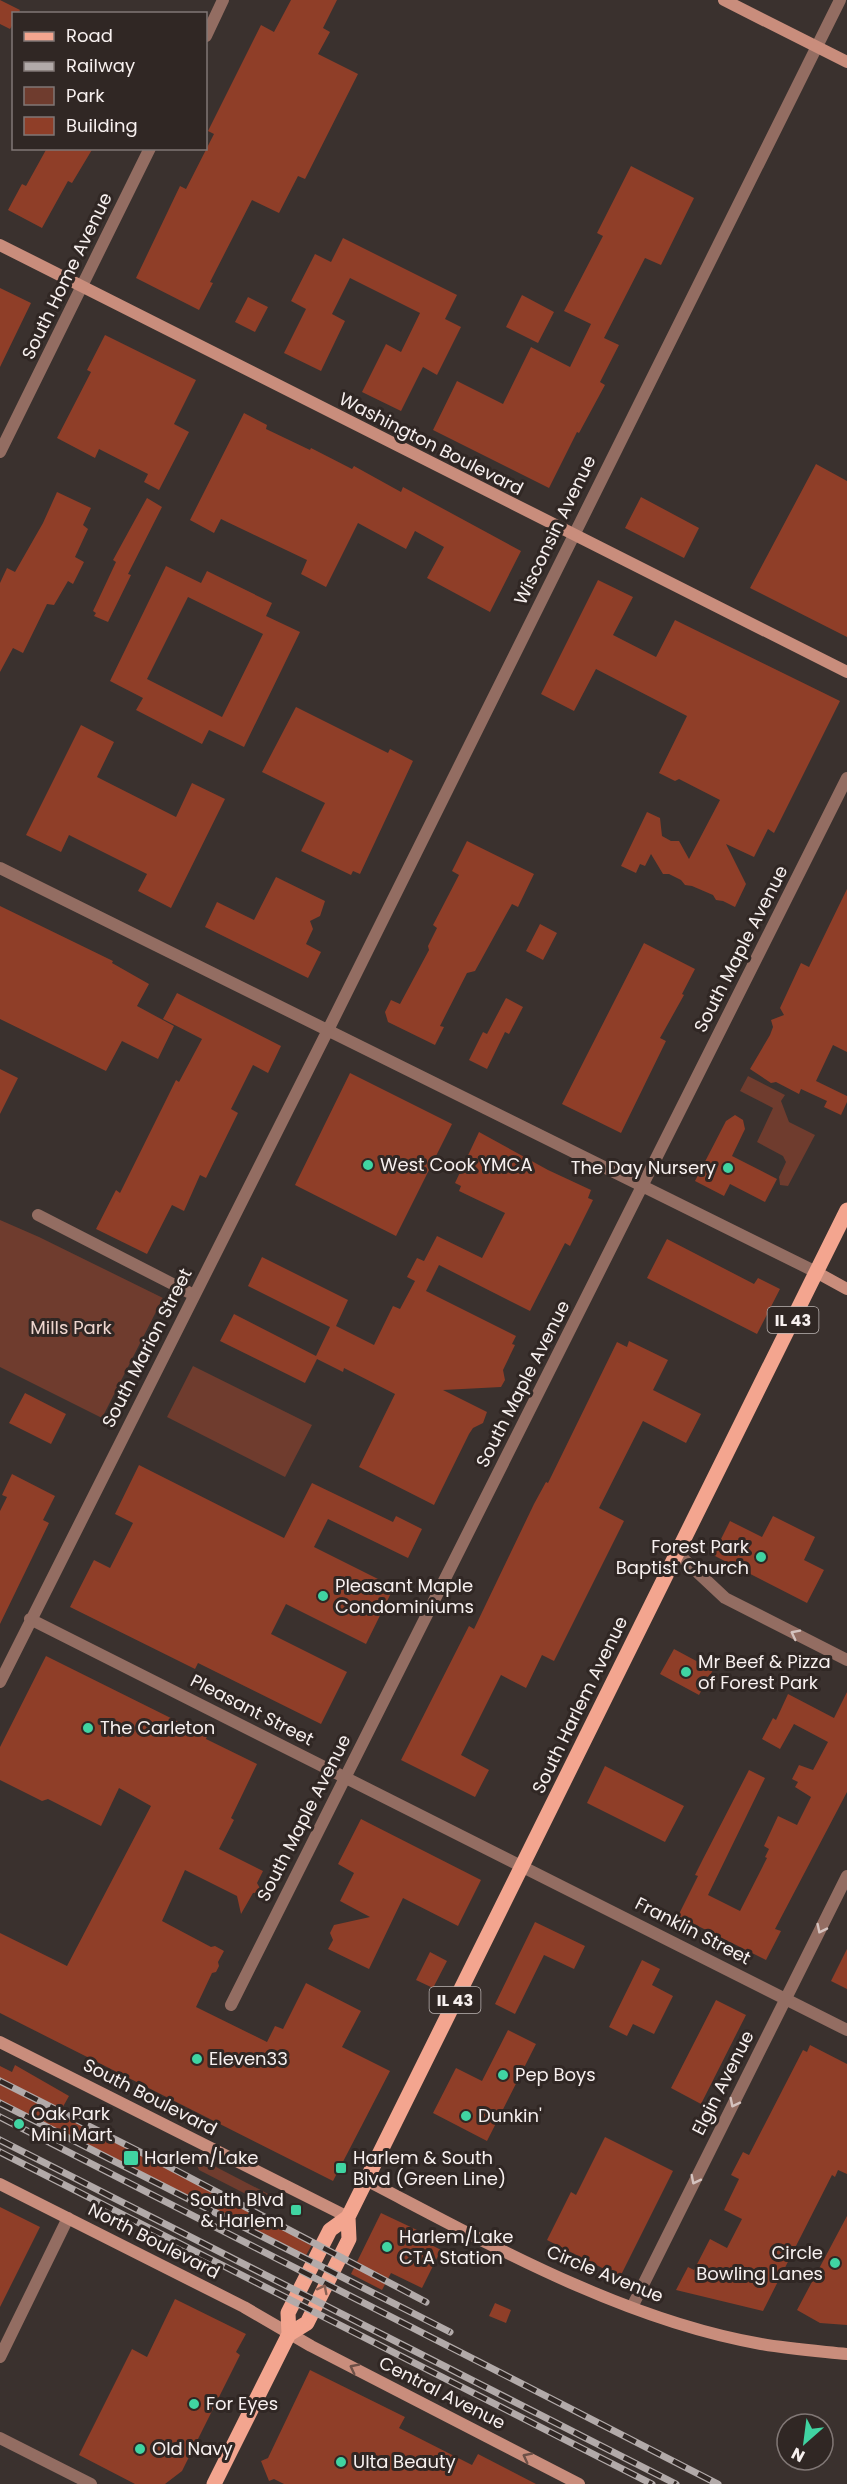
<svg xmlns="http://www.w3.org/2000/svg" width="847" height="2484" font-family="Poppins,sans-serif">
  <rect width="100%" height="100%" fill="#3a312e"/>
  <!-- green -->
  <path fill="#6f3c2e" d="M748,1076L785,1095L781,1101L789,1122L815,1135L788,1186L780,1185L779,1177L786,1162L783,1156L757,1142L773,1108L740,1091Z
    M0,1220L39,1237L163,1298L102,1418L0,1367Z
    M193,1366L312,1425L285,1477L167,1417Z
    M193,2155L276,2198L271,2207L199,2170Z"/>
  <!-- building -->
  <path fill="#8f3e28" fill-rule="evenodd" d="M0,0L20,10L18,14H14V22L10,29L0,24Z
    M291,0H337L323,28L330,32L318,54L358,74L305,179L298,176L279,213L252,200L210,282L213,283L199,310L136,278L180,186L186,189L214,134L208,131L261,25L274,32Z
    M47,148H93L72,183L68,181L42,228L8,210L22,184L26,186Z
    M631,166L694,198L661,265L645,258L604,338L619,345L600,382L605,385L579,433L577,432L549,488L433,430L457,381L503,404L531,347L570,367L591,324L564,311L603,236L597,233Z
    M343,238L457,295L445,319L461,327L437,375L423,367L401,411L362,392L386,344L401,352L420,313L350,278L332,314L345,321L321,371L284,353L306,309L291,301L315,254L331,262Z
    M0,288L31,303L0,367Z
    M522,295L554,312L538,343L506,327Z
    M248,297L268,307L255,332L235,322Z
    M105,335L196,380L174,424L189,432L159,490L144,482L148,474L99,449L95,458L57,438L91,372L87,370Z
    M244,413L267,425L266,429L310,450L311,448L352,469L354,466L401,492L403,487L521,551L490,612L427,578L444,547L415,531L406,549L358,523L326,587L301,574L307,560L221,519L214,533L190,520Z
    M816,464L847,481V637L750,588Z
    M57,492L91,508L83,525L88,529L75,557L84,562L73,584L68,581L54,605L47,604L23,653L13,648L0,672V583L7,568L15,572L43,523Z
    M641,497L699,528L684,558L625,528Z
    M147,498L162,507L128,574L131,575L108,622L94,616L96,613L93,611L116,562L113,560Z
    M166,566L201,583L207,571L272,603L266,616L300,632L244,747L209,730L202,744L136,710L143,698L110,681ZM188,597L263,634L222,717L147,679Z
    M598,580L633,597L613,635L656,657L675,620L840,701L774,833L768,829L754,857L726,844L746,884L735,907L723,901L716,900L713,895L692,886L685,885L681,880L669,874H663L651,854L645,866L640,864L636,873L621,866L647,812L660,818L662,836L671,841H679L689,859L720,800L679,779L675,781L659,773L687,716L596,669L574,711L541,694Z
    M296,707L388,753L390,749L413,761L360,874L353,871L351,875L301,851L325,803L262,772Z
    M81,725L114,742L97,777L176,817L192,783L225,799L171,908L138,891L147,874L69,835L61,852L26,835Z
    M467,841L534,874L518,907L512,904L475,971L467,973L440,1026L444,1027L435,1045L388,1022L385,1012L391,1000L400,1004L429,950L428,946L437,928L433,925L459,875L452,871Z
    M276,877L325,901L320,916L310,921L313,929L306,944L321,952L308,978L205,927L217,902L254,920Z
    M847,889V1052L833,1045L816,1081L847,1096V1102L841,1115L824,1107L827,1101L801,1089L799,1094L776,1082L771,1083L750,1069L770,1035L773,1027L771,1020L784,1015L780,1008L801,963L809,967Z
    M0,906L113,961L112,963L149,984L137,1006L174,1026L158,1059L122,1041L106,1071L0,1019Z
    M540,924L557,933L543,960L526,951Z
    M644,943L695,969L682,994L684,995L660,1038L666,1041L621,1133L562,1104Z
    M177,993L281,1046L268,1073L253,1065L231,1109L238,1113L206,1178L200,1175L184,1211L172,1205L147,1254L96,1229L116,1190L120,1193L176,1080L179,1082L202,1039L163,1019Z
    M506,998L523,1007L509,1034L505,1032L487,1069L469,1060L483,1032L487,1034Z
    M0,1069L18,1078L0,1114Z
    M350,1073L452,1124L396,1236L295,1185Z
    M735,1115L743,1120L745,1129L732,1156L777,1179L765,1202L730,1184L724,1196L695,1181L726,1121Z
    M479,1132L548,1170L591,1190L588,1198L593,1200L570,1246L565,1243L530,1311L439,1265L426,1291L516,1336L512,1344L515,1345L503,1370L505,1380L501,1387L443,1390L487,1412L483,1423L473,1428L469,1434L434,1505L359,1467L395,1394L344,1368L343,1372L317,1359L305,1383L220,1341L234,1314L316,1356L330,1327L248,1286L262,1257L348,1300L336,1326L374,1345L393,1306L400,1309L415,1281L407,1277L417,1258L424,1261L437,1236L482,1258L505,1213L459,1191L461,1186L455,1183Z
    M667,1239L754,1284L758,1278L780,1289L757,1334L647,1278Z
    M629,1341L668,1360L653,1390L701,1414L686,1443L643,1421L599,1508L624,1521L554,1661L542,1655L526,1688L501,1675L461,1755L489,1770L475,1797L401,1760L469,1626L474,1629L534,1504L546,1482L548,1483L617,1342L627,1347Z
    M25,1393L66,1414L51,1444L9,1423Z
    M139,1465L284,1538L312,1483L393,1522L396,1516L422,1529L408,1558L328,1519L314,1547L394,1587L366,1644L286,1604L271,1634L347,1672L321,1724L198,1663L195,1669L70,1607L94,1560L110,1568L133,1523L115,1514Z
    M12,1474L55,1496L43,1520L49,1523L0,1624V1511L7,1497L2,1495Z
    M773,1516L815,1537L804,1560L824,1570L807,1603L713,1555L730,1521L762,1537Z
    M674,1649L713,1670L699,1695L660,1674Z
    M46,1656L207,1736L206,1739L257,1764L231,1818L234,1820L219,1849L263,1871L257,1883L262,1892L253,1893L241,1914L237,1896L185,1870L162,1921L211,1947L215,1946L224,1951L218,1962L219,1966L216,1972L212,1973L196,2007L267,2042L275,2026L283,2029L306,1983L361,2011L342,2047L390,2071L333,2181L0,2013V1933L67,1966L151,1806L119,1788L101,1826L48,1799L42,1801L0,1780V1747Z
    M847,1692V1792L775,1929L781,1931L766,1960L678,1916L698,1876L695,1875L703,1859L749,1770L765,1778L708,1895L740,1911L767,1858L765,1857L769,1849L764,1846L778,1816L797,1825L811,1797L795,1787L798,1782L792,1779L799,1765L813,1770L828,1742L794,1724L780,1749L762,1739L773,1718L776,1720L788,1694L834,1718Z
    M605,1766L684,1806L665,1842L587,1803Z
    M361,1819L481,1880L458,1926L403,1898L369,1969L328,1949L333,1940L330,1933L334,1925L370,1917L340,1901L354,1873L338,1864Z
    M535,1922L585,1946L574,1969L544,1955L515,2014L495,2004Z
    M847,1949V1989L831,1981Z
    M430,1952L447,1961L433,1988L416,1980Z
    M642,1960L660,1969L652,1985L673,1996L654,2034L633,2024L627,2036L609,2027Z
    M716,2000L746,2015L701,2104L671,2088Z
    M508,2030L536,2044L487,2141L433,2113L456,2068L482,2081Z
    M810,2045L847,2064V2174L838,2170L835,2177L832,2175L763,2311L676,2290L688,2267L694,2270L710,2239L727,2248L742,2219L724,2210L739,2179L731,2175L743,2152L749,2155L803,2050L807,2052Z
    M15,2065L69,2096L60,2112L314,2241L304,2259L0,2105V2066L12,2072Z
    M605,2137L673,2171L620,2277L547,2240L571,2192L576,2195Z
    M0,2207L40,2227L0,2307Z
    M381,2213L417,2230L414,2236L441,2250L422,2288L391,2273L382,2290L351,2274Z
    M847,2216V2325L820,2323L797,2310Z
    M175,2299L246,2334L236,2352L240,2355L182,2471L165,2484H135L79,2455L132,2349L147,2357Z
    M495,2303L511,2310L506,2323L489,2316Z
    M310,2370L405,2417L399,2428L472,2465L478,2454L536,2484H284L274,2479L269,2481L261,2461L268,2458Z"/>
  <g fill="none" stroke-linecap="round" stroke-linejoin="round">
    <!-- street -->
    <path stroke="#936d62" stroke-width="12" d="M206,36L223,0
      M0,452L150,148
      M0,868L816,1272
      M38,1215L194,1295
      M677,1553L725,1598L847,1660
      M30,1619L847,2030
      M0,1682L328,1030L840,0
      M231,2005L847,778
      M632,2307L847,1876
      M0,2357L68,2218
      M0,2438L91,2484"/>
    <!-- secondary -->
    <path stroke="#c98d7c" stroke-width="12" d="M724,0L847,62
      M0,245L847,672
      M816,1272L847,1289
      M0,2042L348,2217
      M366,2180C489,2244 623,2320 761,2344C789,2349 818,2351 847,2354
      M0,2184L244,2307L311,2346L579,2484"/>
    <!-- primary -->
    <path stroke="#f3a58f" stroke-width="15" d="M289,2334L307,2323L349,2239L348,2217
      M214,2484L289,2334L288,2313L330,2230L348,2217L847,1210"/>
    <defs>
      <path id="rail" d="M0,2081L162,2163L426,2302
        M0,2103L450,2332
        M0,2117L718,2484
        M0,2140L676,2484
        M0,2152L652,2484"/>
    </defs>
    <!-- rail casing -->
    <use href="#rail" stroke="#b2aaa9" stroke-width="7"/>
    <!-- rail -->
    <use href="#rail" stroke="#302724" stroke-width="4.5" stroke-dasharray="14" stroke-linecap="butt"/>
  </g>
  <!-- one-way arrows -->
  <defs><path id="oneway-chevron" d="M-2-3.5L2.5 0L-2 3.5" fill="none" stroke-width="1.6" stroke-linecap="round" stroke-linejoin="round" transform="scale(1.5)"/></defs>
  <g stroke="#d4c2be">
    <use href="#oneway-chevron" transform="translate(795 1634) rotate(-153)"/>
    <use href="#oneway-chevron" transform="translate(821 1929) rotate(116)"/>
    <use href="#oneway-chevron" transform="translate(734 2103) rotate(117)"/>
    <use href="#oneway-chevron" transform="translate(695 2180) rotate(117)"/>
  </g>
  <use stroke="#886054" href="#oneway-chevron" transform="translate(323 2289) rotate(-63)"/>
  <g stroke="#6d5047">
    <use href="#oneway-chevron" transform="translate(354 2368) rotate(-153)"/>
    <use href="#oneway-chevron" transform="translate(527 2457) rotate(-153)"/>
  </g>
  <!-- markers -->
  <g fill="#40d4a2" stroke="#302724" stroke-width="2">
    <circle cx="368" cy="1165" r="6"/>
    <circle cx="728" cy="1168" r="6"/>
    <circle cx="761" cy="1557" r="6"/>
    <circle cx="323" cy="1596" r="6"/>
    <circle cx="686" cy="1672" r="6"/>
    <circle cx="88" cy="1728" r="6"/>
    <circle cx="197" cy="2059" r="6"/>
    <circle cx="503" cy="2075" r="6"/>
    <circle cx="466" cy="2116" r="6"/>
    <circle cx="19" cy="2124" r="6"/>
    <rect x="123" y="2150" width="16" height="16" rx="3"/>
    <rect x="335" y="2162" width="12" height="12" rx="3"/>
    <rect x="290" y="2204" width="12" height="12" rx="3"/>
    <circle cx="387" cy="2247" r="6"/>
    <circle cx="835" cy="2263" r="6"/>
    <circle cx="194" cy="2404" r="6"/>
    <circle cx="140" cy="2449" r="6"/>
    <circle cx="341" cy="2462" r="6"/>
  </g>
  <g text-anchor="middle" stroke-width="6" stroke-linejoin="round" paint-order="stroke">
    <!-- shield labels -->
    <g fill="#302724" stroke="#bbb4b2" stroke-width="1.5">
      <rect x="767.5" y="1307" width="51" height="26" rx="4.5"/>
      <rect x="429.5" y="1987" width="51" height="26" rx="4.5"/>
    </g>
    <g font-size="16" font-weight="bold" fill="#f7f0ef">
      <text x="793" y="1326">IL 43</text>
      <text x="455" y="2006">IL 43</text>
    </g>
    <!-- street labels -->
    <g font-size="18" fill="#f7f0ef" stroke="#302724">
      <text transform="translate(67 276) rotate(-64)" y="6">South Home Avenue</text>
      <text transform="translate(431 444) rotate(27)" y="6">Washington Boulevard</text>
      <text transform="translate(555 530) rotate(-64)" y="6">Wisconsin Avenue</text>
      <text transform="translate(741 949) rotate(-63)" y="6">South Maple Avenue</text>
      <text transform="translate(147 1348) rotate(-63)" y="6">South Marion Street</text>
      <text transform="translate(523 1384) rotate(-63)" y="6">South Maple Avenue</text>
      <text transform="translate(580 1705) rotate(-64)" y="6">South Harlem Avenue</text>
      <text transform="translate(252 1710) rotate(27)" y="6">Pleasant Street</text>
      <text transform="translate(304 1818) rotate(-63)" y="6">South Maple Avenue</text>
      <text transform="translate(693 1931) rotate(27)" y="6">Franklin Street</text>
      <text transform="translate(723 2083) rotate(-63)" y="6">Elgin Avenue</text>
      <text transform="translate(150 2097) rotate(27)" y="6">South Boulevard</text>
      <text transform="translate(154 2241) rotate(27)" y="6">North Boulevard</text>
      <text transform="translate(605 2274) rotate(22)" y="6">Circle Avenue</text>
      <text transform="translate(442 2393) rotate(27)" y="6">Central Avenue</text>
    </g>
    <!-- poi labels -->
    <g font-size="18" fill="#f7f0ef" stroke="#302724" text-anchor="start">
      <text x="380" y="1171">West Cook YMCA</text>
      <text x="716" y="1174" text-anchor="end">The Day Nursery</text>
      <text x="749" y="1553" text-anchor="end">Forest Park<tspan x="749" dy="21">Baptist Church</tspan></text>
      <text x="335" y="1592">Pleasant Maple<tspan x="335" dy="21">Condominiums</tspan></text>
      <text x="698" y="1668">Mr Beef &amp; Pizza<tspan x="698" dy="21">of Forest Park</tspan></text>
      <text x="100" y="1734">The Carleton</text>
      <text x="209" y="2065">Eleven33</text>
      <text x="515" y="2081">Pep Boys</text>
      <text x="31" y="2120">Oak Park<tspan x="31" dy="21">Mini Mart</tspan></text>
      <text x="478" y="2122">Dunkin'</text>
      <text x="144" y="2164">Harlem/Lake</text>
      <text x="353" y="2164">Harlem &amp; South<tspan x="353" dy="21">Blvd (Green Line)</tspan></text>
      <text x="284" y="2206" text-anchor="end">South Blvd<tspan x="284" dy="21">&amp; Harlem</tspan></text>
      <text x="399" y="2243">Harlem/Lake<tspan x="399" dy="21">CTA Station</tspan></text>
      <text x="823" y="2259" text-anchor="end">Circle<tspan x="823" dy="21">Bowling Lanes</tspan></text>
      <text x="206" y="2410">For Eyes</text>
      <text x="152" y="2455">Old Navy</text>
      <text x="353" y="2468">Ulta Beauty</text>
    </g>
    <!-- park labels -->
    <g font-size="18" fill="#eed6cf" stroke="#302724">
      <text x="71" y="1334">Mills Park</text>
    </g>
  </g>
  <!-- legend -->
  <rect x="12" y="12" width="195" height="138" fill="#302724" stroke="#807775" stroke-width="1.5"/>
  <rect x="24" y="32" width="30" height="9" fill="#f3a58f" stroke="#807775" stroke-width="1.5"/>
  <text x="66" y="42" font-size="18" fill="#f7f0ef">Road</text>
  <rect x="24" y="62" width="30" height="9" fill="#b2aaa9" stroke="#807775" stroke-width="1.5"/>
  <text x="66" y="72" font-size="18" fill="#f7f0ef">Railway</text>
  <rect x="24" y="87" width="30" height="18" fill="#6f3c2e" stroke="#807775" stroke-width="1.5"/>
  <text x="66" y="102" font-size="18" fill="#f7f0ef">Park</text>
  <rect x="24" y="117" width="30" height="18" fill="#8f3e28" stroke="#807775" stroke-width="1.5"/>
  <text x="66" y="132" font-size="18" fill="#f7f0ef">Building</text>
  <!-- north arrow -->
  <g transform="translate(805 2442) rotate(208)"><circle r="28" fill="#302724" stroke="#807775" stroke-width="1.5"/>
  <path d="M0-4.5L10 22L0 15L-10 22Z" fill="#40d4a2"/>
  <text y="-9" font-size="16" font-weight="bold" text-anchor="middle" fill="#f7f0ef">N</text>
  </g>
</svg>
